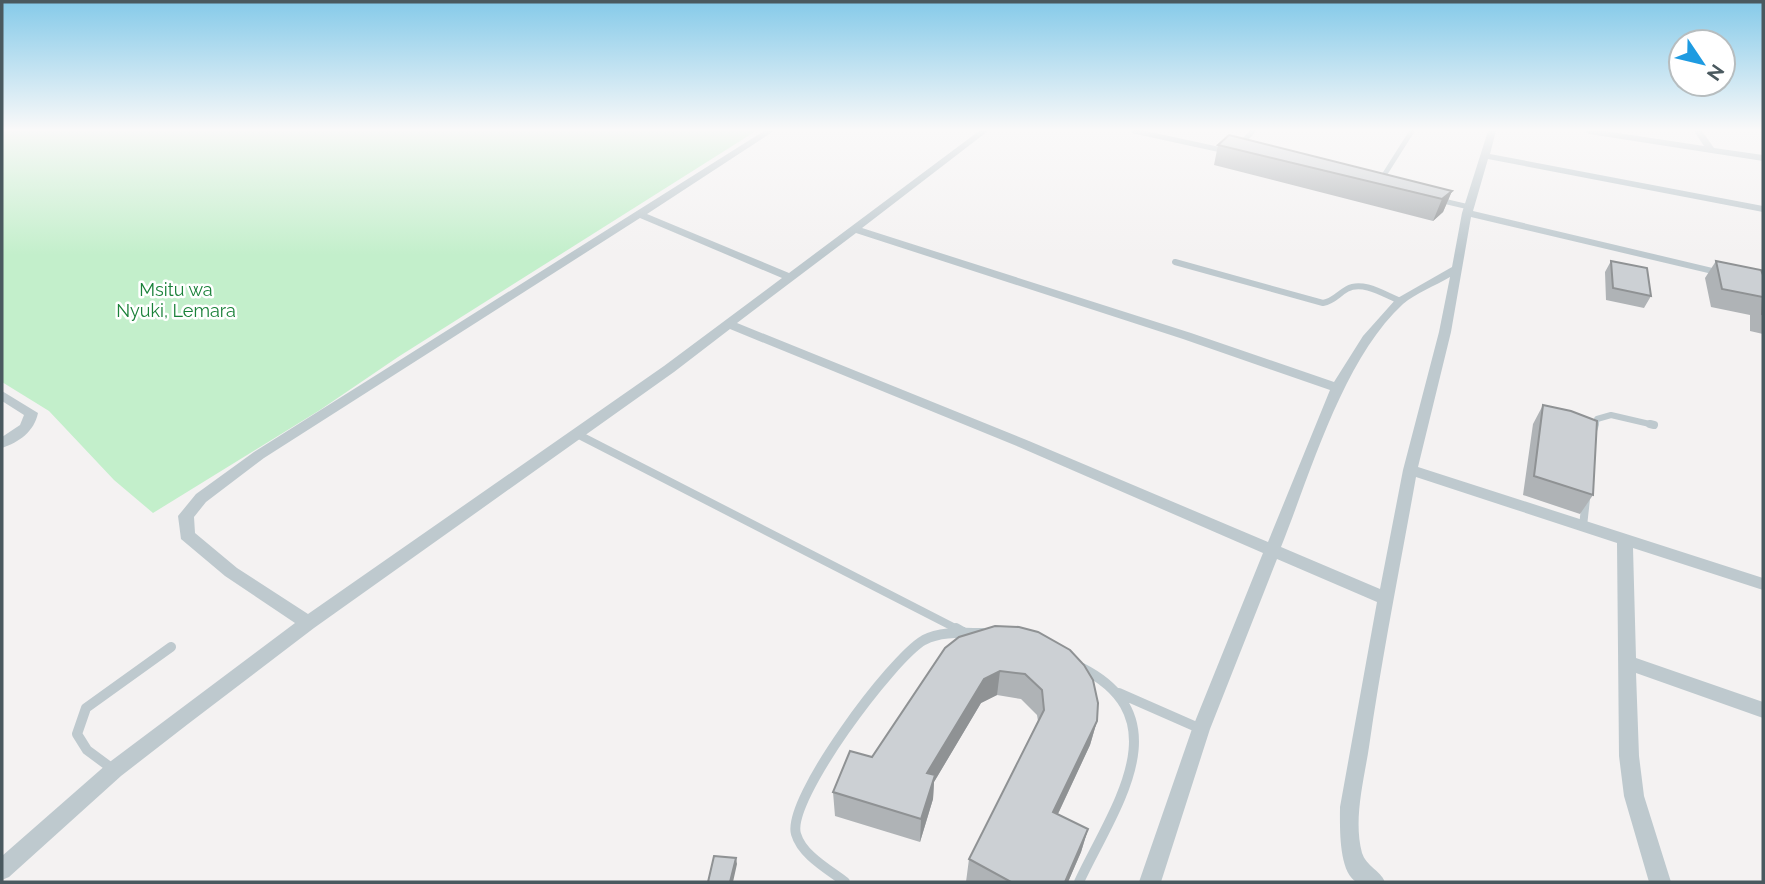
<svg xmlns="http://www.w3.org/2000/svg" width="1765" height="884" font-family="Raleway,sans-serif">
  <rect width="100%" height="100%" fill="#f4f2f2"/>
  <!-- green -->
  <path fill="#c3efcb" d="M2,131H756L398,357L320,410L153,513L114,480L49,411L2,382Z"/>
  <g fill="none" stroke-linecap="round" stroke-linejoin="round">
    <!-- service-far3 -->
    <path stroke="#bec9ce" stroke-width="5" d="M1134,131L1226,151
      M1239,146L1253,131
      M1381,180L1412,131
      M1439,200L1469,207"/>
    <!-- service-far2 -->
    <path stroke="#bec9ce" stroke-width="6" d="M1175,262L1323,303C1334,301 1338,294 1347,289C1363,280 1385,295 1400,301
      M1595,426L1597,419L1611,415L1654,425"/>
    <!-- service-far1 -->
    <path stroke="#bec9ce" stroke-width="8" d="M1650,424L1654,425
      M1594,428L1595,424
      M577,434L959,630
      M1583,526L1586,499"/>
    <!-- service -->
    <path stroke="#bec9ce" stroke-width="10" d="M956,628L963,632
      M1119,693L1201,729
      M114,770L87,750L77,734L86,708L171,647
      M845,882C828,869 802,855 796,834C786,800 892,658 924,640C941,631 963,633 982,633
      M1079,882C1113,809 1182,719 1082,668"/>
    <!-- minor -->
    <path fill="#bec9ce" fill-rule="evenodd" d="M764,131H774L647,214L789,273L979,131H988L862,228L1191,333L1334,382L1363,336L1396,299L1452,267L1462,213L1488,131H1496L1490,154L1763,206V212L1488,159L1473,211L1763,280V286L1471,217L1451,332L1418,467L1763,578V590L1633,548L1636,658L1763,702V718L1636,673L1639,756L1644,796L1671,882H1649L1624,796L1619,756L1617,543L1416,477C1400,567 1382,656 1369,747C1364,780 1353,820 1362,853C1366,866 1380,870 1385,882C1377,882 1363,884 1357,882C1338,873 1340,824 1340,807L1377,602L1277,559L1210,729L1161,882H1139L1192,729L1263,553L1019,447L730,329L674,372L314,628L188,724L121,776L9,877L2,880V856L107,764L295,623L225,576L181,539L178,516L196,494L254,452ZM640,218L782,278L664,366L308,614L237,568L195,533L194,517L206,502L264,458ZM856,233L1183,339L1330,390L1268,542L1029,441L737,323ZM1450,277L1439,332L1403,470L1380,589L1281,547C1311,472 1343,359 1403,304C1416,293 1435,286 1450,277Z
      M1585,131H1605L1704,146L1694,131H1702L1714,148L1763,155V161L1589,134Z
      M2,391L38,413C34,432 19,442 2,448V437L20,425L24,415L2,401Z"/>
  </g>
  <!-- wall -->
  <path fill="#afb3b6" d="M1218,145L1452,191L1443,212L1433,221L1214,165Z
    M1611,261L1651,296L1644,308L1606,300L1605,272Z
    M1716,261L1763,275V334L1750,331V315L1711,307L1705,278Z
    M1543,405L1593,495L1580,514L1523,495L1533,424Z
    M995,626L1097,721L1090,745L1058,814L1088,829L1081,852L1068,882H966L969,859L1038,721L1037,715L1021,699L997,695L981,703L934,782L933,799L920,842L835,816L833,792L872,757Z"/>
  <!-- shaded-wall -->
  <path fill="#8f9294" d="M1452,191L1443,212L1433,221L1442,199Z
    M1000,671L997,695L981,703L934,782L933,799L920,842L921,819L927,773L984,679Z
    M1097,721L1090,745L1048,835L1053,812Z
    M1088,829L1081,852L1068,882H1065Z
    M736,858L737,864L733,882H730Z"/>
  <!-- building -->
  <path fill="#ccd0d4" stroke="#8f9294" stroke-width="2" d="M1229,135L1452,191L1442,199L1218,145Z
    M1611,261L1647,268L1651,296L1613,288Z
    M1716,261L1761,270L1763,275V314H1762L1763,297L1722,289Z
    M1543,405L1571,411L1597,421L1593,495L1534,476Z
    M995,626L1019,627L1038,632L1070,650L1084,665L1093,680L1098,703L1097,721L1053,812L1088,829L1065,882H1011L969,859L1044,710L1042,690L1025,674L1000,671L984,679L927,773L935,775L921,819L833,792L850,751L872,757L945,648L959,637Z
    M714,856L736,858L730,882H708Z"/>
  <!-- sky -->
  <linearGradient id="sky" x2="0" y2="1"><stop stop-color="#85cae9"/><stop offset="0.51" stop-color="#faf9f9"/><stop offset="1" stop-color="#faf9f9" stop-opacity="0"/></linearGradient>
  <rect width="1765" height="255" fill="url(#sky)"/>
  <g text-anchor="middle" stroke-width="5" stroke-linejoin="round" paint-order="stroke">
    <!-- park labels -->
    <g font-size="18" fill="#1a8139" stroke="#fff">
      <text x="176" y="296">Msitu wa<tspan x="176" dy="21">Nyuki, Lemara</tspan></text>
    </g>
  </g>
  <!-- border -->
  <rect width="1765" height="884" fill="none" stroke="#4a595f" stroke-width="7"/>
  <!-- north arrow -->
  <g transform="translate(1702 63) rotate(125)"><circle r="33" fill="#ffffff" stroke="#b7bdbf" stroke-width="2"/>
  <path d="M0-5L12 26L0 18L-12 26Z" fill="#1e9be1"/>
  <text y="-10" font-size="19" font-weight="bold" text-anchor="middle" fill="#4a595f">N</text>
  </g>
</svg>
